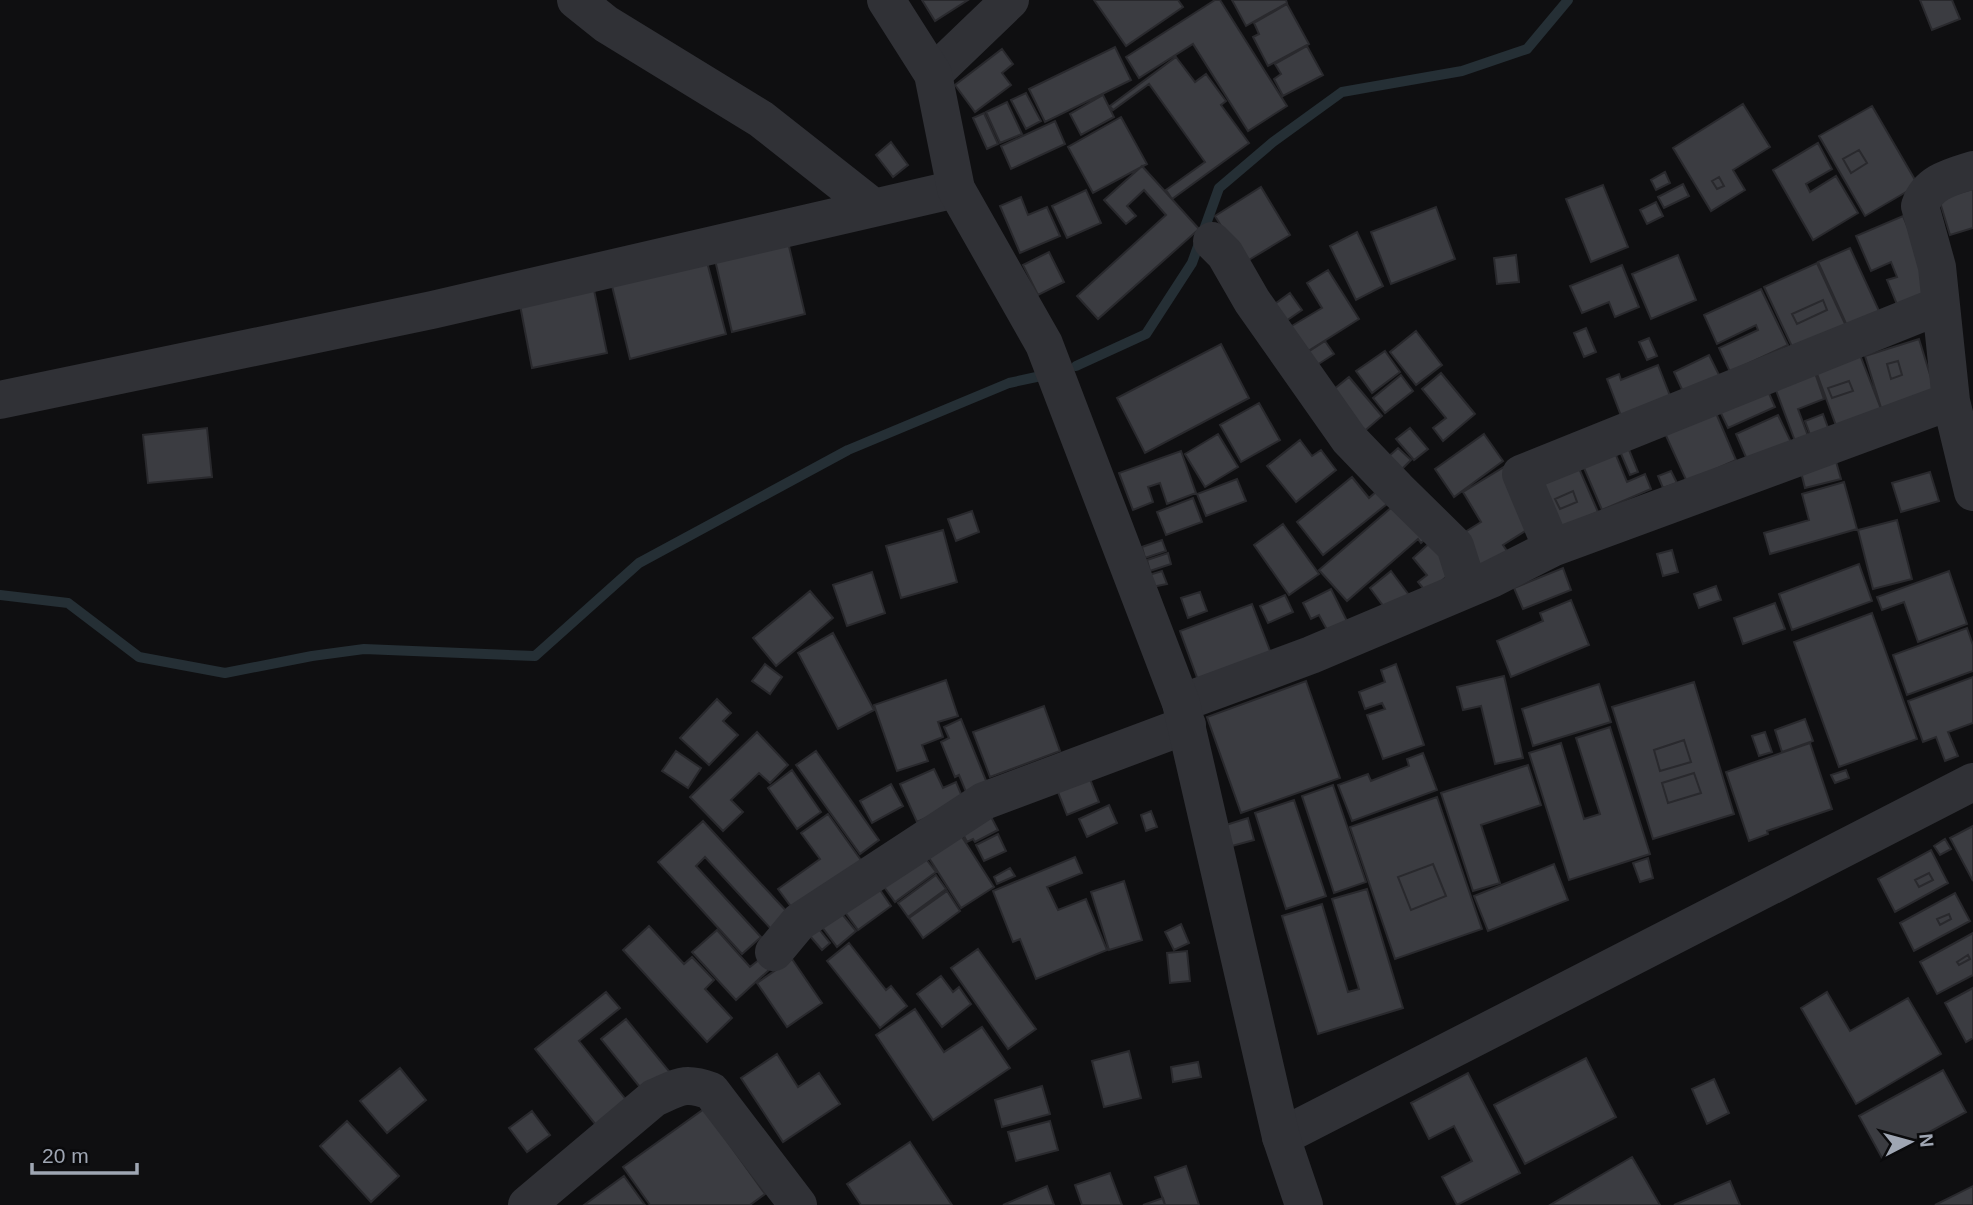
<svg xmlns="http://www.w3.org/2000/svg" width="1973" height="1205" font-family="Helvetica,sans-serif">
  <rect width="100%" height="100%" fill="#0f0f11"/>
  <g fill="none" stroke-linecap="round" stroke-linejoin="round">
    <!-- stream -->
    <path stroke="#252f35" stroke-width="10" d="M1076,366L1146,334L1192,263L1219,188L1273,142L1342,92L1462,71L1527,49L1568,0
      M0,595L68,603L139,657L225,673L312,656L364,649L535,656L639,563L848,450L1009,383L1041,376"/>
  </g>
  <!-- building -->
  <path fill="#3b3c41" stroke="#29292d" stroke-width="2" fill-rule="evenodd" d="M922,0H968L935,21Z
    M1094,0H1178L1183,7L1126,46Z
    M1215,0H1220L1287,106L1248,131L1193,44L1139,78L1126,57Z
    M1232,0H1286L1287,3L1246,26Z
    M1920,0H1952L1960,19L1932,30Z
    M1287,4L1309,44L1268,66L1253,37L1259,34L1254,23Z
    M1307,46L1323,75L1283,96L1274,79L1281,74L1275,64Z
    M1115,47L1131,80L1045,122L1029,89Z
    M1002,49L1013,64L1002,73L1011,85L975,112L955,85Z
    M1176,57L1195,82L1206,74L1226,101L1221,105L1249,143L1172,199L1166,190L1205,162L1149,84L1113,110L1110,106Z
    M1026,93L1041,121L1026,129L1011,100Z
    M1103,95L1114,117L1081,135L1070,114Z
    M1007,102L1022,134L1000,143L986,112Z
    M1743,104L1770,147L1733,170L1745,190L1711,211L1673,148ZM1719,177L1724,186L1717,189L1712,181Z
    M1872,106L1918,185L1865,216L1819,136ZM1859,150L1867,163L1851,173L1843,159Z
    M984,113L998,144L987,149L973,118Z
    M1121,117L1147,164L1093,193L1068,147Z
    M1055,121L1065,144L1011,169L1001,146Z
    M891,142L908,165L893,177L876,155Z
    M1818,143L1832,169L1806,184L1810,192L1836,176L1858,213L1813,240L1773,170Z
    M1859,150L1867,163L1851,173L1843,159Z
    M1142,166L1199,229L1098,319L1077,296L1166,215L1144,190L1127,206L1136,216L1126,224L1104,200Z
    M1665,172L1670,183L1656,190L1651,180Z
    M1719,177L1724,186L1717,189L1712,181Z
    M1683,184L1689,196L1664,208L1658,197Z
    M1603,185L1628,247L1591,262L1566,199Z
    M1261,187L1290,235L1244,263L1215,216Z
    M1973,189V228L1950,235L1939,199Z
    M1086,190L1101,223L1067,238L1052,206Z
    M1021,197L1028,215L1047,207L1060,236L1020,253L1000,206Z
    M1656,202L1663,216L1647,224L1640,210Z
    M1436,207L1455,259L1391,284L1371,232Z
    M1903,216L1935,292L1898,307L1887,280L1897,277L1891,262L1871,271L1856,236Z
    M1357,232L1383,286L1356,300L1330,246Z
    M788,242L805,314L732,332L715,260Z
    M1850,248L1880,313L1848,328L1818,262Z
    M1049,252L1064,282L1038,295L1023,265Z
    M1516,255L1519,282L1497,284L1494,258Z
    M1678,255L1696,300L1651,319L1632,274Z
    M707,262L726,334L630,359L612,286Z
    M1817,263L1847,328L1795,353L1764,287ZM1823,300L1827,310L1797,324L1792,314Z
    M1622,265L1639,307L1615,317L1609,302L1582,313L1570,286Z
    M1328,270L1359,319L1305,353L1290,327L1322,308L1307,283Z
    M1761,289L1788,345L1730,372L1719,348L1758,330L1756,325L1717,344L1704,315Z
    M594,290L607,353L532,368L520,305Z
    M1290,293L1302,310L1283,323L1272,306Z
    M1823,300L1827,310L1797,324L1792,314Z
    M1586,328L1596,352L1584,357L1574,333Z
    M1416,331L1442,365L1416,385L1390,352Z
    M1649,338L1657,356L1647,360L1639,342Z
    M1919,339L1936,394L1882,411L1865,356ZM1898,361L1902,375L1891,379L1887,364Z
    M1325,341L1334,354L1317,365L1308,352Z
    M1221,344L1249,398L1145,453L1117,398Z
    M1857,347L1883,414L1838,431L1813,363ZM1849,381L1853,391L1832,398L1828,388Z
    M1385,351L1400,372L1372,393L1356,371Z
    M1709,355L1721,379L1685,396L1674,372Z
    M1898,361L1902,375L1891,379L1887,364Z
    M1658,365L1672,401L1623,421L1607,379L1619,374L1621,380Z
    M1814,370L1824,399L1798,409L1808,436L1795,441L1774,385Z
    M1441,373L1475,414L1443,441L1433,428L1446,418L1422,389Z
    M1401,375L1413,391L1385,413L1373,398Z
    M1349,377L1382,416L1361,434L1328,394Z
    M1849,381L1853,391L1832,398L1828,388Z
    M1764,382L1775,407L1728,428L1716,403Z
    M1259,403L1280,440L1241,462L1220,425Z
    M1713,406L1736,460L1687,482L1663,429Z
    M1823,414L1830,433L1812,440L1805,421Z
    M1778,415L1791,442L1748,462L1736,434Z
    M207,428L212,477L148,483L143,435Z
    M1410,428L1428,449L1414,460L1396,439Z
    M1218,434L1238,467L1205,487L1185,454Z
    M1484,434L1503,461L1454,497L1435,469Z
    M1300,440L1312,456L1321,450L1336,470L1296,502L1267,466Z
    M1627,445L1638,472L1630,475L1619,449Z
    M1398,448L1411,460L1401,470L1388,457Z
    M1613,448L1627,482L1645,474L1651,489L1602,510L1581,461Z
    M1181,451L1196,493L1167,504L1160,483L1148,487L1153,502L1133,510L1119,473Z
    M1835,458L1841,479L1805,488L1800,468Z
    M1578,466L1598,512L1555,531L1535,485ZM1573,491L1577,502L1560,509L1555,499Z
    M1504,467L1538,523L1503,545L1509,554L1479,573L1457,537L1481,522L1463,492Z
    M1671,471L1677,483L1663,488L1658,476Z
    M1930,472L1939,501L1901,512L1892,483Z
    M1352,477L1369,498L1377,491L1387,504L1323,555L1297,522Z
    M1237,479L1246,501L1206,516L1197,494Z
    M1844,482L1857,529L1770,554L1764,533L1809,520L1802,494Z
    M1573,491L1577,502L1560,509L1555,499Z
    M1193,498L1202,522L1166,535L1157,512Z
    M1400,500L1430,535L1421,543L1418,539L1347,601L1319,570Z
    M972,511L979,532L956,541L948,519Z
    M1897,520L1912,579L1873,589L1858,530Z
    M1283,524L1319,574L1289,595L1254,545Z
    M943,530L957,582L901,598L886,546Z
    M1434,539L1458,567L1427,593L1418,582L1427,575L1413,558Z
    M1162,540L1166,551L1145,558L1142,547Z
    M1672,550L1678,572L1663,576L1657,554Z
    M1168,553L1171,564L1150,571L1147,560Z
    M1859,564L1872,601L1792,630L1779,594Z
    M1563,568L1571,590L1523,609L1514,588Z
    M1162,571L1167,584L1152,587L1149,575Z
    M1391,571L1409,595L1387,611L1370,588Z
    M1949,571L1967,624L1918,642L1904,602L1882,610L1877,597Z
    M872,572L885,613L847,626L833,585Z
    M1716,586L1721,600L1699,608L1694,594Z
    M1331,589L1350,627L1331,637L1319,615L1311,619L1303,603Z
    M810,591L833,618L776,666L753,638Z
    M1200,592L1207,611L1188,618L1181,598Z
    M1285,595L1293,612L1268,623L1260,606Z
    M1571,600L1589,645L1511,677L1497,641L1543,621L1540,613Z
    M1775,603L1785,629L1743,644L1734,618Z
    M1252,604L1272,656L1199,683L1180,631Z
    M1872,613L1917,739L1839,767L1794,642Z
    M1967,628L1973,645V671L1907,695L1893,655Z
    M833,633L874,710L838,729L798,653Z
    M765,664L782,677L770,694L752,681Z
    M1396,664L1424,745L1383,759L1367,715L1385,709L1382,703L1365,709L1359,692L1385,682L1381,670Z
    M1504,676L1523,758L1495,764L1481,706L1463,710L1457,687Z
    M1973,677V723L1948,732L1958,756L1945,761L1936,737L1923,742L1908,701Z
    M946,680L958,716L938,722L943,737L922,745L928,761L897,771L874,705Z
    M1306,681L1340,778L1241,813L1207,717Z
    M1694,682L1734,814L1653,839L1612,707ZM1684,740L1691,762L1660,771L1654,750ZM1694,773L1701,793L1668,803L1662,783Z
    M1599,684L1611,722L1533,746L1522,709Z
    M717,699L731,713L723,721L738,735L709,765L680,738Z
    M1044,706L1060,751L990,777L973,732Z
    M961,719L987,783L966,792L959,775L955,777L941,742L949,738L944,727Z
    M1805,719L1813,741L1782,752L1775,730Z
    M1610,727L1650,854L1569,880L1529,753L1561,743L1584,819L1600,814L1576,738Z
    M757,732L788,765L770,783L759,773L731,800L743,812L723,831L690,797Z
    M1765,732L1772,752L1759,756L1752,736Z
    M1684,740L1691,762L1660,771L1654,750Z
    M1810,743L1832,809L1767,831L1768,834L1749,841L1726,772Z
    M676,751L701,768L688,788L662,771Z
    M816,751L879,840L860,854L796,765Z
    M1423,753L1437,790L1352,821L1338,785L1368,774L1371,781L1409,766L1407,759Z
    M1528,765L1541,805L1481,825L1500,883L1473,891L1441,793Z
    M934,769L943,788L956,782L964,801L917,822L900,784Z
    M792,770L821,812L797,829L768,788Z
    M1846,770L1849,778L1835,783L1831,775Z
    M1694,773L1701,793L1668,803L1662,783Z
    M1088,774L1099,802L1067,815L1056,787Z
    M891,784L903,806L872,823L860,801Z
    M1333,785L1366,882L1334,893L1302,796Z
    M1437,797L1482,929L1395,959L1350,827ZM1433,864L1446,896L1411,910L1398,877Z
    M1294,800L1326,896L1286,909L1255,813Z
    M1109,805L1117,823L1087,837L1079,819Z
    M987,809L998,830L975,842L973,839L967,842L958,824Z
    M1151,811L1157,827L1146,831L1141,815Z
    M828,814L863,863L795,912L778,889L820,859L801,833Z
    M1248,818L1254,840L1232,846L1226,825Z
    M703,821L789,914L772,930L705,857L696,866L761,937L742,954L658,862Z
    M955,826L994,887L961,908L922,847Z
    M1973,826V881L1950,838Z
    M998,834L1006,851L984,861L976,845Z
    M1945,839L1951,849L1940,855L1934,846Z
    M1931,850L1948,883L1895,912L1878,879ZM1929,873L1933,880L1919,887L1915,880Z
    M920,851L936,872L895,902L879,880Z
    M1075,857L1082,873L1047,887L1058,910L1086,899L1107,950L1036,979L1020,939L1013,942L993,891Z
    M1648,858L1653,878L1640,882L1633,863Z
    M1433,864L1446,896L1411,910L1398,877Z
    M1554,864L1568,900L1488,931L1474,896Z
    M1010,868L1015,876L997,884L994,877Z
    M1929,873L1933,880L1919,887L1915,880Z
    M936,875L946,889L908,917L898,903Z
    M1124,881L1142,940L1109,950L1091,892Z
    M876,884L891,906L858,930L842,908Z
    M1367,889L1403,1008L1318,1034L1282,916L1322,904L1348,992L1359,989L1332,899Z
    M947,891L960,911L923,938L909,918Z
    M1955,893L1970,921L1914,951L1900,923ZM1949,914L1951,919L1940,925L1937,919Z
    M838,909L856,931L837,947L819,923Z
    M1949,914L1951,919L1940,925L1937,919Z
    M1181,924L1189,943L1174,950L1165,932Z
    M649,926L684,964L692,957L714,980L705,989L732,1018L707,1042L623,950Z
    M818,928L830,943L822,950L810,936Z
    M717,930L750,967L760,959L770,969L736,1000L692,952Z
    M1973,933V975L1937,994L1920,962ZM1968,955L1970,959L1959,965L1957,962Z
    M849,943L886,990L891,986L907,1006L880,1028L827,961Z
    M978,949L1036,1029L1008,1049L951,968Z
    M1187,951L1190,981L1170,983L1167,953Z
    M1968,955L1970,959L1959,965L1957,962Z
    M792,959L822,1003L787,1027L757,983Z
    M941,976L953,992L959,987L971,1004L942,1027L917,994Z
    M1973,988V1038L1966,1042L1945,1003Z
    M606,992L620,1008L579,1041L631,1106L600,1130L535,1049Z
    M1827,992L1850,1031L1908,998L1941,1054L1856,1104L1801,1008Z
    M915,1009L944,1052L982,1027L1010,1068L933,1120L876,1035Z
    M626,1019L673,1076L648,1097L601,1039Z
    M1129,1051L1141,1098L1104,1107L1092,1061Z
    M777,1054L798,1087L819,1073L840,1104L783,1142L741,1078Z
    M1586,1058L1616,1117L1525,1164L1494,1105Z
    M1198,1062L1201,1077L1173,1082L1171,1067Z
    M400,1068L426,1100L387,1133L360,1101Z
    M1943,1070L1966,1112L1882,1158L1859,1116Z
    M1468,1073L1520,1173L1457,1205L1442,1177L1472,1161L1454,1126L1429,1139L1411,1103Z
    M1714,1079L1729,1113L1707,1124L1692,1089Z
    M1042,1086L1050,1114L1002,1127L995,1100Z
    M704,1109L765,1194L750,1205H650L623,1167Z
    M532,1111L550,1135L527,1152L509,1128Z
    M347,1121L399,1176L371,1202L320,1146Z
    M1050,1121L1058,1150L1016,1161L1008,1132Z
    M910,1142L952,1205H861L847,1184Z
    M1632,1157L1660,1205H1550Z
    M1186,1166L1199,1205H1165L1155,1177Z
    M1110,1173L1122,1205H1082L1075,1185Z
    M624,1176L645,1205H584Z
    M1730,1181L1740,1205H1674Z
    M1047,1186L1054,1205H1003Z
    M1973,1186V1205H1935Z
    M1163,1198L1165,1205H1143Z"/>
  <g fill="none" stroke-linecap="round" stroke-linejoin="round">
    <!-- minor -->
    <path stroke="#303136" stroke-width="38" d="M576,0L606,24L761,119L874,208
      M933,74L1010,0
      M1973,170C1951,177 1928,182 1920,206L1937,267L1951,401L1973,492
      M1212,241L1225,254L1252,301L1349,439L1397,489L1455,546L1468,587
      M0,400L432,310L956,189
      M1552,548L1521,474L1941,305
      M1181,703L1311,655L1491,579L1552,548L1951,401
      M774,952L799,922L984,801L1187,725
      M1281,1137L1973,782
      M527,1205L654,1098C679,1087 684,1081 711,1091L798,1205"/>
    <!-- tertiary -->
    <path stroke="#303136" stroke-width="38" d="M886,0L933,74L956,189L1044,344L1181,703L1281,1137L1304,1205"/>
  </g>
  <!-- north arrow -->
  <g transform="translate(1910 1142) rotate(84)" stroke="#0a0a0c" stroke-width="5" paint-order="stroke">
  <path d="M0-5L12 26L0 18L-12 26Z" fill="#9fa6b3"/>
  <text y="-10" font-size="19" font-weight="bold" text-anchor="middle" fill="#9fa6b3">N</text>
  </g>
  <!-- scale -->
  <path d="M32 1163v10h105v-10" fill="none" stroke="#9fa6b3" stroke-width="3.5"/>
  <text x="42" y="1163" font-size="21" fill="#9fa6b3" stroke="#0a0a0c" stroke-width="5" paint-order="stroke">20 m</text>
</svg>
